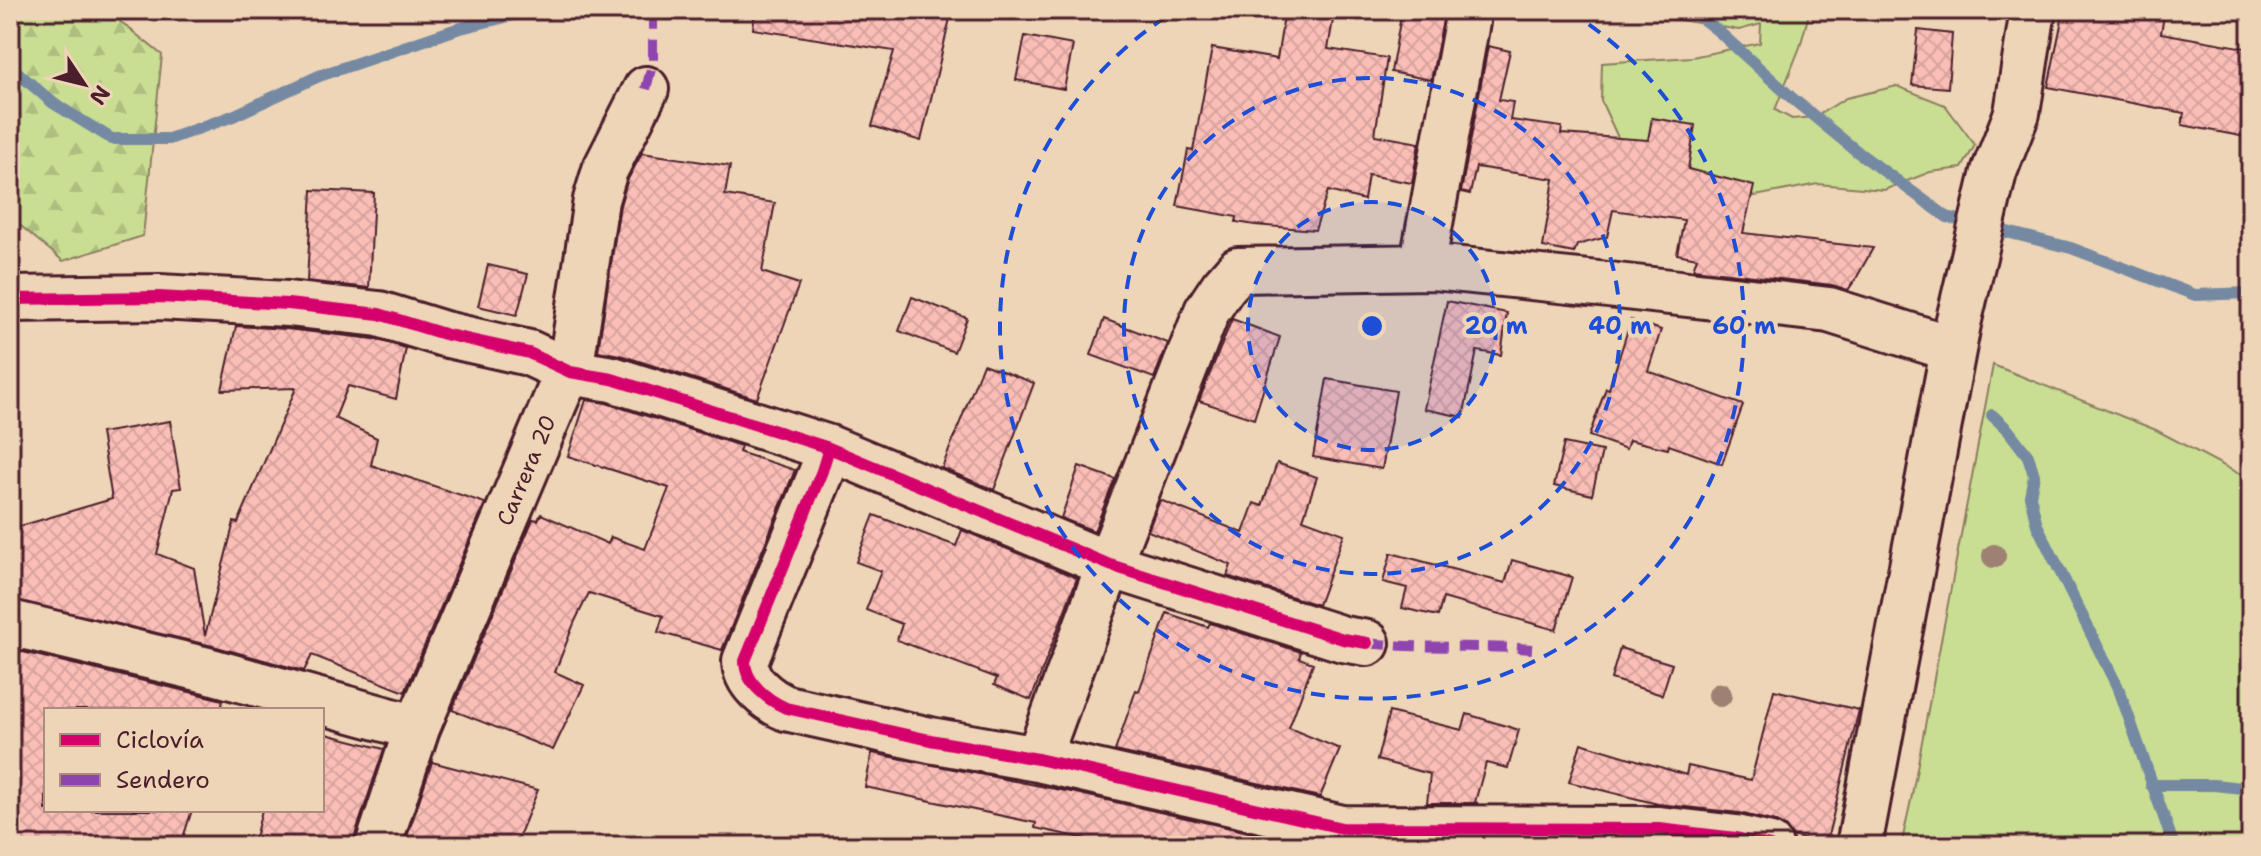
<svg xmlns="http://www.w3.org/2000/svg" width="2261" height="856" font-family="'Shantell Sans',sans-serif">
  <defs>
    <pattern id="forest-firs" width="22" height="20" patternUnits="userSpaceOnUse" patternTransform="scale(2)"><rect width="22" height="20" fill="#c9de93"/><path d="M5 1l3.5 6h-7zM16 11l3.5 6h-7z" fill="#aebe7f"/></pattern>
    <pattern id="building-cross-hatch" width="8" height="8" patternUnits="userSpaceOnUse" patternTransform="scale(2)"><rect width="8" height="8" fill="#fabeb7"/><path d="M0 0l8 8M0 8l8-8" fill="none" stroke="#d8a39e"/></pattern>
  </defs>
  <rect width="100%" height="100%" fill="#efd5b7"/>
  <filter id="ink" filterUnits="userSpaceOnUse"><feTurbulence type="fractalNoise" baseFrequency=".0125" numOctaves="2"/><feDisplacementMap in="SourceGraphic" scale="16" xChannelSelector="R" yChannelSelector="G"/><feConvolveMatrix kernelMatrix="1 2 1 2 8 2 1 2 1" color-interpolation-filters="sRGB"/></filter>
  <g filter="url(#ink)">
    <!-- green -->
    <path fill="#c9de93" stroke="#8a7e5f" stroke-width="2" d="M1668,10H1810L1800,47L1775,110L1792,119L1815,117L1846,98L1897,86L1945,105L1975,145L1962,168L1930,172L1884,190L1818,184L1750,197L1731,195L1688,168L1628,159L1601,101L1602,63L1692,57L1760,43L1761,24L1739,30L1668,18Z
      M1993,365L2156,430L2251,480V846H1901L1911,800Z"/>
    <!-- forest -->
    <path fill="url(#forest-firs)" stroke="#8a7e5f" stroke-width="2" d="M10,10H106L162,55L143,236L63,261L10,217Z"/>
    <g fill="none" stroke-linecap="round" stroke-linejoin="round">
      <!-- stream -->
      <path stroke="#758aa2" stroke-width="12" d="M1691,10L1717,30L1793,99L1859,153L1947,217L2071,248L2195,295L2251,293
        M10,66L53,103L112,139H169L233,116L319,76L457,29L533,10
        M1992,415L2008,430L2028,456L2034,475L2030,496L2037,525L2120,692L2174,846
        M2151,785H2214L2251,789"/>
    </g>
    <!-- building -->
    <path fill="url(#building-cross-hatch)" stroke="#4a1f2b" stroke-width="2" d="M755,10H952L921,141L872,126L894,51L753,29Z
      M1285,10H1312L1334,14L1328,49L1387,58L1375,135L1419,143L1412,183L1368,175L1364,200L1328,191L1315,230L1255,225L1236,222L1237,217L1177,206L1188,150L1193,151L1212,48L1277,59Z
      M1402,10L1445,12L1431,80L1391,72Z
      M2064,10H2165L2161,33L2251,49V138L2182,125L2184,113L2048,87Z
      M1918,30L1952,34L1948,88L1912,85Z
      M1025,36L1073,45L1064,89L1016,80Z
      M1488,46L1510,51L1499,100L1513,102L1510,120L1562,127L1561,134L1648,140L1652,118L1695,125L1688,169L1754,186L1743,233L1873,248L1857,277L1848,290L1832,285L1693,269L1697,258L1677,254L1684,220L1613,210L1607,237L1577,245L1574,253L1543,247L1554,179L1476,167L1470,194L1461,192Z
      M642,153L730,166L725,195L775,203L762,272L799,284L757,399L620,355L598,351L620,205L628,179Z
      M312,190L374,193L369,288L307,281Z
      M488,265L528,274L517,315L478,306Z
      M912,297L967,318L954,352L899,331Z
      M1447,301L1507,313L1501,355L1477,351L1463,417L1424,409Z
      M1104,319L1168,343L1154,378L1091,355Z
      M1232,319L1280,337L1254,419L1199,401Z
      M1631,320L1661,330L1648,371L1743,405L1722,464L1669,445L1668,449L1629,440L1626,449L1589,436L1606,388L1609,389Z
      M236,326L286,329L374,339L406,348L396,399L348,386L335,418L377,438L371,465L485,503L405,692L312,655L304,671L213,646L10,599V529L112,499L101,433L170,421L181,488L173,489L157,554L194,568L205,636L234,522L238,523L296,388L222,390Z
      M983,364L1034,383L994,490L942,468Z
      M1327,379L1396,391L1382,469L1313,457Z
      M586,400L606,403L741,446L739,452L795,470L722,650L658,632L663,616L589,593L575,621L555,672L584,685L553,750L452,710L533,519L538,520L541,514L608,544L611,537L645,549L669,488L568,456Z
      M1564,443L1602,451L1592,495L1554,486Z
      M1277,463L1317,477L1303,519L1344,534L1318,605L1227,576L1231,565L1148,531L1160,500L1243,533L1254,503L1262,506Z
      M1079,466L1115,479L1094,531L1061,518Z
      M874,515L956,546L962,530L1077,578L1031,700L994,685L997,678L897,640L902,624L866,610L881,571L856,562Z
      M1391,553L1505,583L1512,560L1572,577L1556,630L1443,598L1438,616L1402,608L1407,588L1383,582Z
      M1167,613L1208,627L1210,623L1301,652L1299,658L1313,663L1289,728L1340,749L1320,797L1115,751L1136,690L1139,691Z
      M1620,648L1672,664L1662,695L1611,679Z
      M10,649L223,700L221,710H46V810H192L181,844L102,838L101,846H10Z
      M1774,690L1859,710L1826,844L1792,836L1786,827L1776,822L1739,813L1658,804L1569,782L1581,743L1686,775L1688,766L1751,780Z
      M1389,712L1462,730L1467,714L1519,730L1508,768L1486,763L1475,802L1478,803H1427L1430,774L1377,760Z
      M322,733L384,749L354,838V846H253L262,810H322Z
      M872,753L1071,792L1301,844L1300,846H1120L1035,828L1036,823L865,787Z
      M432,762L538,790L515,846H404Z"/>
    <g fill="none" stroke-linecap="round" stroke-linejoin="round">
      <defs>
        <path id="minor" d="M1422,267L1467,22
          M10,299L159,297L288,304L379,314L444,334L529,353L570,372L612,379L829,448L1110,565L1343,639L1367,643
          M829,448L822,471L745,661C745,683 768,700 786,708L930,740L1038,759L1342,828L1659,829L1736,838L1770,846
          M10,623L207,670L417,728
          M1038,759L1116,545L1207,311L1223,287L1238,270L1433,267L1608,285L1829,310L1953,349
          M378,846L417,728L559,392L570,372L596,200L605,170L646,89
          M1859,846L1958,324L1994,172L2017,113L2033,10"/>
      </defs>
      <!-- minor casing -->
      <use href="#minor" stroke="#4a1f2b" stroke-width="50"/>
      <!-- minor -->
      <use href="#minor" stroke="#efd5b7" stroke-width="44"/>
      <!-- quiet -->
      <path stroke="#8e44ad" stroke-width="10" stroke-dasharray="20 10" stroke-linecap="butt" d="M646,89L653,61V10
        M1367,643C1422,649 1477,645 1532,649"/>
      <defs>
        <path id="cycleway" d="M10,299L159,297L288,304L379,314L444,334L529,353L570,372L612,379L829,448L1110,565L1343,639L1367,643
          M829,448L822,471L745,661C745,683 768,700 786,708L930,740L1038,759L1342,828L1659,829L1736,838L1770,846"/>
      </defs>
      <!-- cycleway casing -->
      <use href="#cycleway" stroke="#efd5b7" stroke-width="17"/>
      <!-- cycleway -->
      <use href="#cycleway" stroke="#d6006c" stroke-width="12"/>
    </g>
    <!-- trees -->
    <g fill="#9f8173">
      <circle cx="1994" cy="556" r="12"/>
      <circle cx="1720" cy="695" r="12"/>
    </g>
  </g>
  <!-- distance rings -->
  <circle cx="1372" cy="326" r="124" fill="#1d4ed8" fill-opacity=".12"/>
  <g fill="none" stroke="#1d4ed8" stroke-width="4" stroke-dasharray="14 10">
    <circle cx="1372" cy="326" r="124"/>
    <circle cx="1372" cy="326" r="248"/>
    <path d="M1569 11A372 372 0 1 1 1175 11"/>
  </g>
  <g text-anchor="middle" stroke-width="8" stroke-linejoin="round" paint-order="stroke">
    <!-- street labels -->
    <g font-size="22" fill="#4a1f2b" stroke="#efd5b7">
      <text transform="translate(526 470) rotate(-67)" y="8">Carrera 20</text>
    </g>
  </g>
  <circle cx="1372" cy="326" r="12" fill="#1d4ed8" stroke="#efd5b7" stroke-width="4"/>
  <g font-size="24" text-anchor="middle" font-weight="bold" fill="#1d4ed8" stroke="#efd5b7" stroke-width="8" stroke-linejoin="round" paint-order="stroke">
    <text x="1496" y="334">20 m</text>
    <text x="1620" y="334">40 m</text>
    <text x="1744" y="334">60 m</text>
  </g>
  <!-- margin -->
  <rect width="2261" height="856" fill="none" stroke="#efd5b7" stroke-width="40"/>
  <rect x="20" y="20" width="2221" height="816" fill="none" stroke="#4a1f2b" stroke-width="3" filter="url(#ink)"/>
  <!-- legend -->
  <rect x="44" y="708" width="280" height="104" fill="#efd5b7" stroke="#ad8c7f" stroke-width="2"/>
  <rect x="60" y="734" width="40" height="12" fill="#d6006c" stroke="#ad8c7f" stroke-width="2"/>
  <text x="116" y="748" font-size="24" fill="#4a1f2b">Ciclovía</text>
  <rect x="60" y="774" width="40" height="12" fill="#8e44ad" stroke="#ad8c7f" stroke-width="2"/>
  <text x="116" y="788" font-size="24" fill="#4a1f2b">Sendero</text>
  <!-- north arrow -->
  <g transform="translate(84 84) rotate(125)" stroke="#efd5b7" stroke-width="6" paint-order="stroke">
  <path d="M0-6L14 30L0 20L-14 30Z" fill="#4a1f2b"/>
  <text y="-12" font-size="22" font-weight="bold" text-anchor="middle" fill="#4a1f2b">N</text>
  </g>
</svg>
